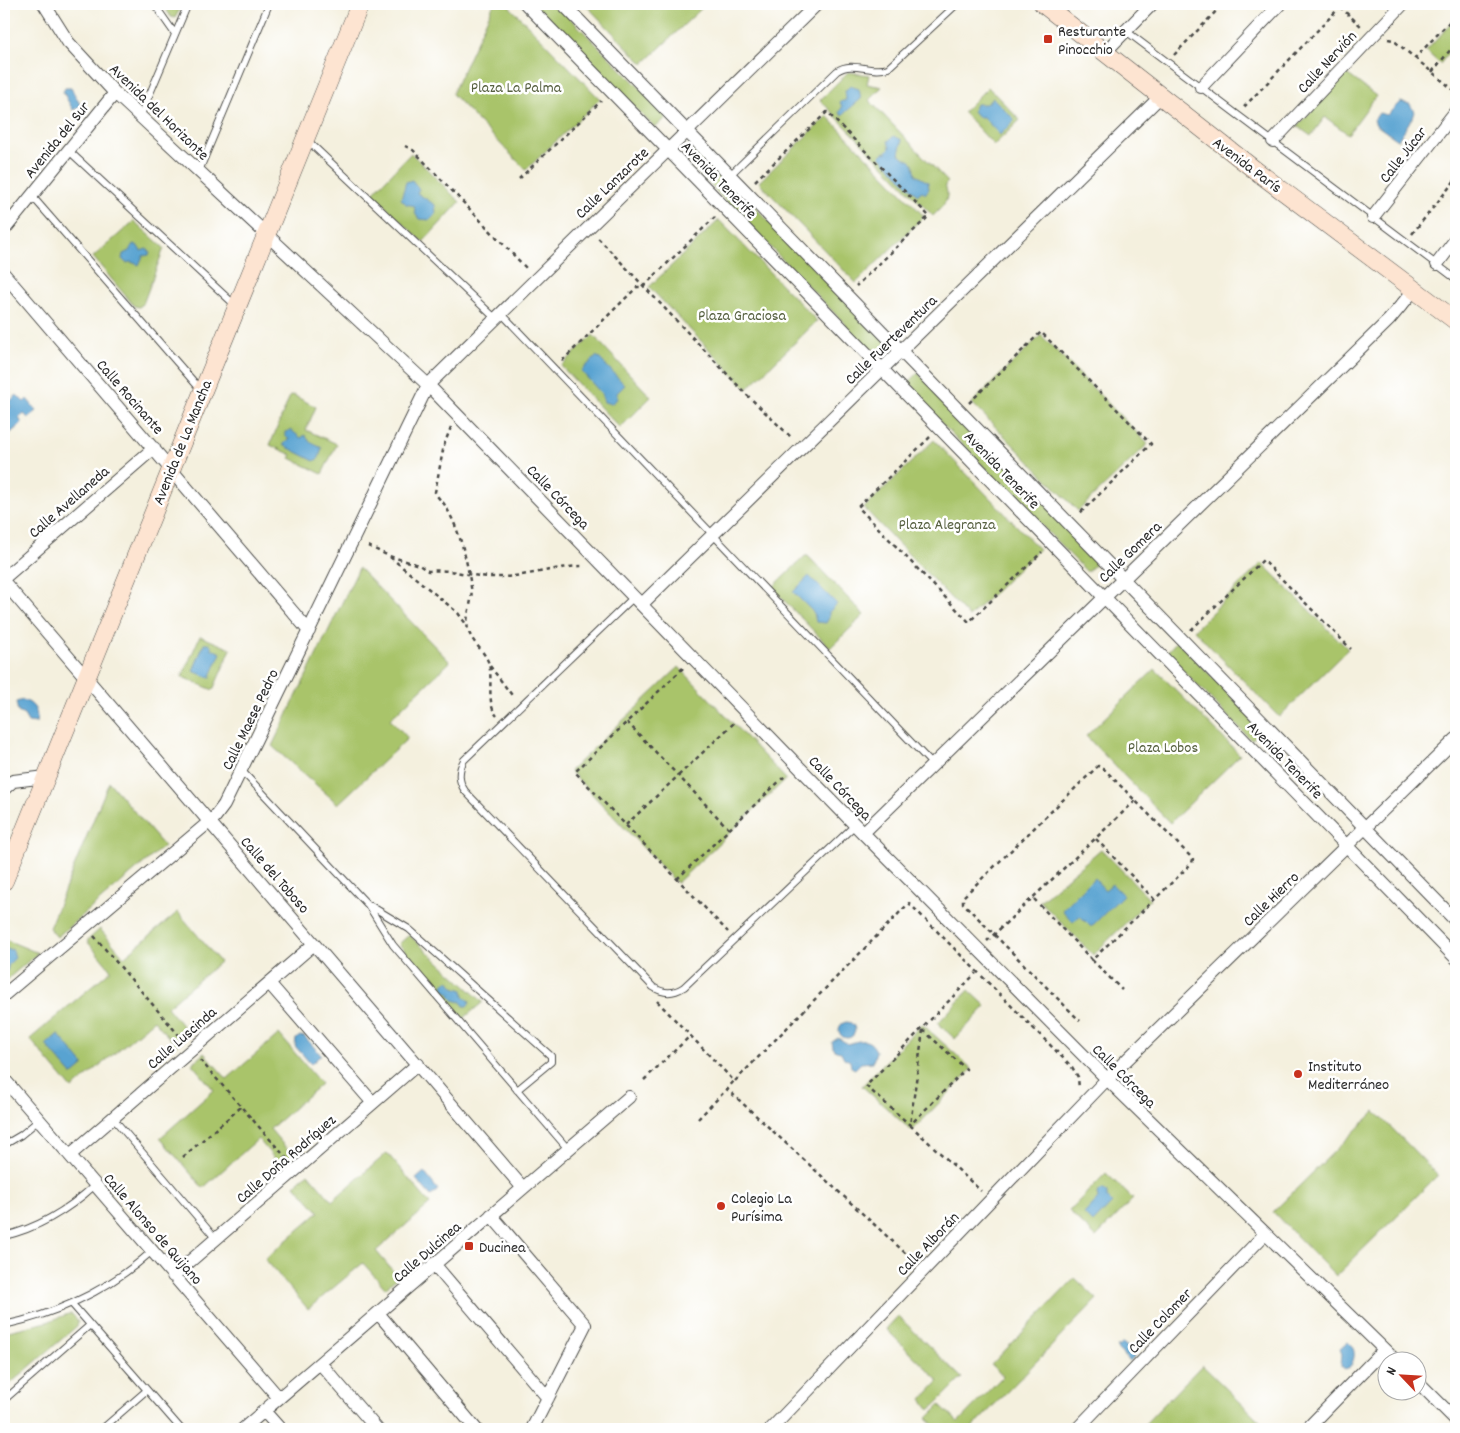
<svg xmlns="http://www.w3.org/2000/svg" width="1460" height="1433" font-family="Dekko,sans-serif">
  <rect width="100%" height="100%" fill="#fff"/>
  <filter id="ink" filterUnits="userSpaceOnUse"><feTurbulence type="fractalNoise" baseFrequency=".02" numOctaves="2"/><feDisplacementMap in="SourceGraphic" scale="10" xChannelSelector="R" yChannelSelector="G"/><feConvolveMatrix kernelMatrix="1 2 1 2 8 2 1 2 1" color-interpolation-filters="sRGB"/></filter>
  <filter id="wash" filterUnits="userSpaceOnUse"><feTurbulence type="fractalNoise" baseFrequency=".0096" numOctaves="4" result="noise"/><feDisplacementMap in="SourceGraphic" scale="20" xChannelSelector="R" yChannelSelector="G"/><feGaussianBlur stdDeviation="1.12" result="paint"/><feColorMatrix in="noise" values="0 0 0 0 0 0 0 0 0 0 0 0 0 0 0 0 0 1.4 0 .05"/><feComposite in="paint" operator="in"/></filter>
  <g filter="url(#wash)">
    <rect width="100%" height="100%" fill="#f4f0de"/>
    <!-- green -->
    <path fill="#a9c46a" stroke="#6a784a" d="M162,4H183L175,18L171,17Z
      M494,4H507L600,99L526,170L452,94Z
      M533,4H556L668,116L655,128Z
      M585,4H706L643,64Z
      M1456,18V43L1440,64L1426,51Z
      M848,72L869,75L867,84L882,87L869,100L948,182L945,185C951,200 943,206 933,216L820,100Z
      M1347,74L1376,96L1348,134L1325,117L1311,136L1297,126Z
      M988,87L1020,120L994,145L963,112Z
      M827,116L924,216L856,283L759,182Z
      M694,148H698L888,345L885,352L874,354L686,160L687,152Z
      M411,153L460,202L423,242L372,194Z
      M719,220L817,321L747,389L649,287Z
      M134,221L164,248L143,304L139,307L134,306L93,257Z
      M593,335L651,397L620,428L561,366Z
      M1041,335L1148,444L1078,511L972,403Z
      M918,373L1100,560L1087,572L905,386Z
      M293,395L316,407L306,430L337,444L322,474L290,458L292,455L270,445L290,396Z
      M934,440L1039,549L969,617L864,508Z
      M805,556H808L864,615L830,648L772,588Z
      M1262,563L1348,649L1279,717L1194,630Z
      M359,568L450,662L390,719L408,738L338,804L272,746Z
      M200,636L231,649L213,690L182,677Z
      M1177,641L1263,729L1251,740L1166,653Z
      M679,667L786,779L677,883L570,771Z
      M1155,669L1240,755L1170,823L1086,736Z
      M109,782L164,846L57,937L49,928Z
      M1101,849L1150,899L1093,955L1040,901Z
      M178,912L220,962L167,1007L189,1034L176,1046L154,1020L72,1089L30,1039L111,970L87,941L100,929L124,957Z
      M409,935L483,1002L463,1019L399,944Z
      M4,939L38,953L4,982Z
      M969,990L986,1006L955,1039L938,1023Z
      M922,1024L972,1069L912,1131L862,1086Z
      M279,1034L321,1084L270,1129L293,1156L281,1166L258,1139L203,1188L160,1138L214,1090L192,1064L204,1053L227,1079Z
      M1375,1111L1438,1175L1336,1276L1273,1212Z
      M387,1153L430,1204L376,1251L398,1277L385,1288L363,1263L308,1309L265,1259L319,1212L295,1185L308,1173L332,1201Z
      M1106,1173L1133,1199L1096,1237L1069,1211Z
      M1075,1278L1097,1299L971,1429H939L927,1418L940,1405L958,1422L1003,1376L991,1365Z
      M68,1314H72L78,1321L77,1326L4,1389V1332L47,1322Z
      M898,1316L962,1378L930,1410L922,1399L939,1381L886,1329Z
      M1202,1365L1268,1429H1140Z"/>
    <!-- water -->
    <path fill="#59a3d1" stroke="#42677e" d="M850,86L859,89L861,99L842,115L839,113L842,107L840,102L846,100L845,91Z
      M65,88H71L81,106L73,110L63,92Z
      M993,98L1015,120L1000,135L983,117H978L973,111L976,104H986Z
      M1400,102L1410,104L1414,112L1412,118L1398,140L1376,125L1374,120L1379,113L1387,115Z
      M894,136L902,140L899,154C912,164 913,157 916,175L928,182L929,189L925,194L922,191L917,195L880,156L885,152L887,153V151L890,148L888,141Z
      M412,180L419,189L417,193L435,205L436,213L430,220L419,219L416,215L414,206L406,204L401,199L406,182Z
      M133,244L137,245L141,251L146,249L150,251L149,255L143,256L139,265L131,262L126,263L122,259L123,254L129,251Z
      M597,356L625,385L617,393V399L611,404L604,402L601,393L581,371Z
      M17,395L24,402L27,399L37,411L28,418L24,414L19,418L22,423L4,439V413L11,407L8,403Z
      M291,430L301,438L305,435L310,442L322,448L319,458L314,461L283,445L289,439L285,436V432Z
      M809,576L837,604L829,612V618L826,623L816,622L814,613L793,592Z
      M204,644H210L212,649L221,653L210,678L193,671Z
      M23,700C34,703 39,712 36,723L28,722L24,715L18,712L16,702Z
      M1094,878L1105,890L1112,884L1123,895L1091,927L1080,916L1073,922L1062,910Z
      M8,949L13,950L15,958L9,964L7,971L4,973V952Z
      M449,980L454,987L463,990L464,996L470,1001L468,1006H464L461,1002L453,1000L449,993L444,990L443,984Z
      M839 1030a8 8 0 1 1 16 0a8 8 0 1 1-16 0Z
      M58,1034L84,1065L72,1075L46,1045Z
      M300,1036L305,1037L321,1055L311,1064L295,1046L296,1039Z
      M838,1038L848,1044C860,1040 870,1037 876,1051L873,1062L861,1063L855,1069L851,1067L850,1061L844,1058L841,1052L836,1051L833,1048L832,1042Z
      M424,1172L438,1190L431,1196L416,1179Z
      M1102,1189L1107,1192V1198L1112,1203L1093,1223L1084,1214L1098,1199L1097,1193Z
      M1348,1342C1356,1349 1356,1357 1350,1367L1345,1369L1341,1366L1342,1354L1340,1349Z
      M1123,1343L1136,1355L1130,1361L1116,1348Z"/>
  </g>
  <g filter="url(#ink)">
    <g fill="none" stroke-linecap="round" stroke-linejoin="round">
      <defs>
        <path id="lane" d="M154,4L175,34
          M1126,31L1456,279
          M140,117L188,4
          M307,140L495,318
          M68,150L235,305
          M199,171L269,4
          M730,175L837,71C853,60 871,74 888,68L957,4
          M32,196L201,390
          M501,313L933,765
          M635,596L464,760C458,771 458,781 465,791L653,987C664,994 673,994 684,987L855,825
          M242,771L368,905L393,945L568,1149
          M371,906L409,929L551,1056V1062L517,1090
          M113,1118L216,1239
          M4,1145L21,1135L39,1120
          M4,1236C39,1228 69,1209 95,1185
          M72,1304L181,1429
          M4,1325C60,1313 109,1290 152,1251
          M4,1400L90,1325
          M102,1429L147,1390"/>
        <path id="street" d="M44,4L68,42L115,93L428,385L863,833L1107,1079L1395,1360
          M526,4L1456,958
          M563,4L1456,921
          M1104,53L1152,4
          M1201,87L1280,4
          M1273,141L1403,4
          M1373,217L1456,111
          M4,230L115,93
          M1437,264L1456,239
          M4,274L309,631
          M4,578L154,448
          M4,582L523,1188
          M642,604L1160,97
          M4,789L13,781L46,777
          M863,833L1389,320L1414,290
          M269,983L373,1103
          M4,995L215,817L224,805L428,385L817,4
          M4,1079L279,1398
          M70,1155L314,944
          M491,1215L585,1325L532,1429
          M434,1264L548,1398
          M173,1276L418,1064
          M378,1313L476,1429
          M320,1363L377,1429
          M1418,1382L1456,1420
          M264,1411L280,1429
          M243,1429L629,1097
          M771,1429L1107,1079L1456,739
          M1077,1429L1265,1234
          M1307,1429L1384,1350"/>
        <path id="secondary" d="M1043,4L1255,170L1456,321
          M4,881L360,4"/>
      </defs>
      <!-- lane casing -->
      <use href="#lane" stroke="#494946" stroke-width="8"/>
      <!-- street casing -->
      <use href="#street" stroke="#494946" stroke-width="14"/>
      <!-- secondary casing -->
      <use href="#secondary" stroke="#494946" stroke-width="19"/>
      <!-- path -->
      <path stroke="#494946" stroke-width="2.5" stroke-dasharray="4 4" stroke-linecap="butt" d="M1340,7L1363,28
        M1388,39L1393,40L1415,58L1456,15
        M1174,55L1223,4
        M1415,58L1456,92
        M1432,72L1456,43
        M1244,107L1340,7L1337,4
        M405,146L413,150L527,269
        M519,179L601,101
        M755,181L827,112L929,216L856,286
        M1412,234L1456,179
        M598,238L747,395L792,438
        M562,361L637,287H643L715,217
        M969,403L1041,332L1151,444L1078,515
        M451,427L444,445L435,492C437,498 443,501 446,507C460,531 467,560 471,587C474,603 463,618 469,632C473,644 485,651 489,664C493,680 486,704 497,716
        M930,437L858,507L969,622L1042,552
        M368,546L389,556L419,565L428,571C451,568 471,577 493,577C525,578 554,566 585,566
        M390,557L458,613L466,624
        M1191,630L1263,560L1351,649
        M490,666L514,698
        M683,668L575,772L728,932
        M627,722L729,829
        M626,825L735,722
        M1096,839L1154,899
        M677,879L786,775
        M1034,899L1092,960L1192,863L1193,859L1102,767L1098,766L963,897V903L1080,1021
        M94,936L183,1040
        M987,941L1136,800
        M1092,960L1122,990
        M657,1001L734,1081L727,1089L914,1261
        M923,1030L910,1125L981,1191
        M923,1030L966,1069L910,1125L866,1086L976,973
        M200,1060L289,1161
        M644,1080L690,1036
        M735,1081L909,903L1072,1067L1078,1077L1079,1089
        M698,1119L726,1090
        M183,1157L241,1107"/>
      <!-- lane -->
      <use href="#lane" stroke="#fff" stroke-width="6"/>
      <!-- street -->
      <use href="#street" stroke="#fff" stroke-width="12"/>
      <!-- secondary -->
      <use href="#secondary" stroke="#fde4d1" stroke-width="18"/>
    </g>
  </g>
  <!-- markers -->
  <g fill="#c8321e" stroke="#fff" stroke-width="2">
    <rect x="1043" y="34" width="10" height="10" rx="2.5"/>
    <circle cx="1298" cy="1074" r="5"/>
    <circle cx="721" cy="1206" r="5"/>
    <rect x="464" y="1241" width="10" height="10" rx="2.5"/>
  </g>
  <g text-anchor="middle" stroke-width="5" stroke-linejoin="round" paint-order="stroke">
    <!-- poi labels -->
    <g font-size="16" fill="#2b2b2b" stroke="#fff" text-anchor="start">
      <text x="1058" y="36">Resturante<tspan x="1058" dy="18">Pinocchio</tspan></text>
      <text x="1308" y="1071">Instituto<tspan x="1308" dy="18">Mediterráneo</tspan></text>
      <text x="731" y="1203">Colegio La<tspan x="731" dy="18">Purísima</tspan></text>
      <text x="479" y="1252">Ducinea</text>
    </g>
    <!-- street labels -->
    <g font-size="16" fill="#2b2b2b" stroke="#fff">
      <text transform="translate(1326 61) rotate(-47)" y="6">Calle Nervión</text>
      <text transform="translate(160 111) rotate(44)" y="6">Avenida del Horizonte</text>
      <text transform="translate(56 139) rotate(-51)" y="6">Avenida del Sur</text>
      <text transform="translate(1402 154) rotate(-52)" y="6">Calle Júcar</text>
      <text transform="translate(1248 164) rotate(37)" y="6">Avenida París</text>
      <text transform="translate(720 179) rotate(46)" y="6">Avenida Tenerife</text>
      <text transform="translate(611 182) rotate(-44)" y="6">Calle Lanzarote</text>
      <text transform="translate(890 339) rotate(-44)" y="6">Calle Fuerteventura</text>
      <text transform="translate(131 396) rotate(49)" y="6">Calle Rocinante</text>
      <text transform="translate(181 442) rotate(-68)" y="6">Avenida de La Mancha</text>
      <text transform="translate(1003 469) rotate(46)" y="6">Avenida Tenerife</text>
      <text transform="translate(559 496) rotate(46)" y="6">Calle Córcega</text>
      <text transform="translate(68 501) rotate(-41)" y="6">Calle Avellaneda</text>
      <text transform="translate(1129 551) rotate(-44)" y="6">Calle Gomera</text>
      <text transform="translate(249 719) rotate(-64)" y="6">Calle Maese Pedro</text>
      <text transform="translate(1286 759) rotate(46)" y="6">Avenida Tenerife</text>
      <text transform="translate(841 787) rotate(46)" y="6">Calle Córcega</text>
      <text transform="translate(276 874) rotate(49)" y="6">Calle del Toboso</text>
      <text transform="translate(1270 898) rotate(-44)" y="6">Calle Hierro</text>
      <text transform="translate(181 1037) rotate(-41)" y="6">Calle Luscinda</text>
      <text transform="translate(1125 1075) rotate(45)" y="6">Calle Córcega</text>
      <text transform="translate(285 1158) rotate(-41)" y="6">Calle Doña Rodríguez</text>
      <text transform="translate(154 1228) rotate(49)" y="6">Calle Alonso de Quijano</text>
      <text transform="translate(927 1243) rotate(-46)" y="6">Calle Alborán</text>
      <text transform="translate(426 1251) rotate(-41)" y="6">Calle Dulcinea</text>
      <text transform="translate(1159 1320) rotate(-46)" y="6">Calle Colomer</text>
    </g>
    <!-- park labels -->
    <g font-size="16" fill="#576141" stroke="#fff">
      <text x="516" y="92">Plaza La Palma</text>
      <text x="742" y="320">Plaza Graciosa</text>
      <text x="947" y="529">Plaza Alegranza</text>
      <text x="1163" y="752">Plaza Lobos</text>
    </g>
  </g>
  <!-- margin -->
  <rect width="1460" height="1433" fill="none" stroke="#fff" stroke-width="20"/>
  <!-- north arrow -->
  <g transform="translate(1402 1376) rotate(295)"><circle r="24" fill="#ffffff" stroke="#aaaaaa"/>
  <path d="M0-4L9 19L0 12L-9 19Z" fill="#c8321e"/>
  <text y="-8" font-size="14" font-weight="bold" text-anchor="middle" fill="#2b2b2b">N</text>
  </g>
</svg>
